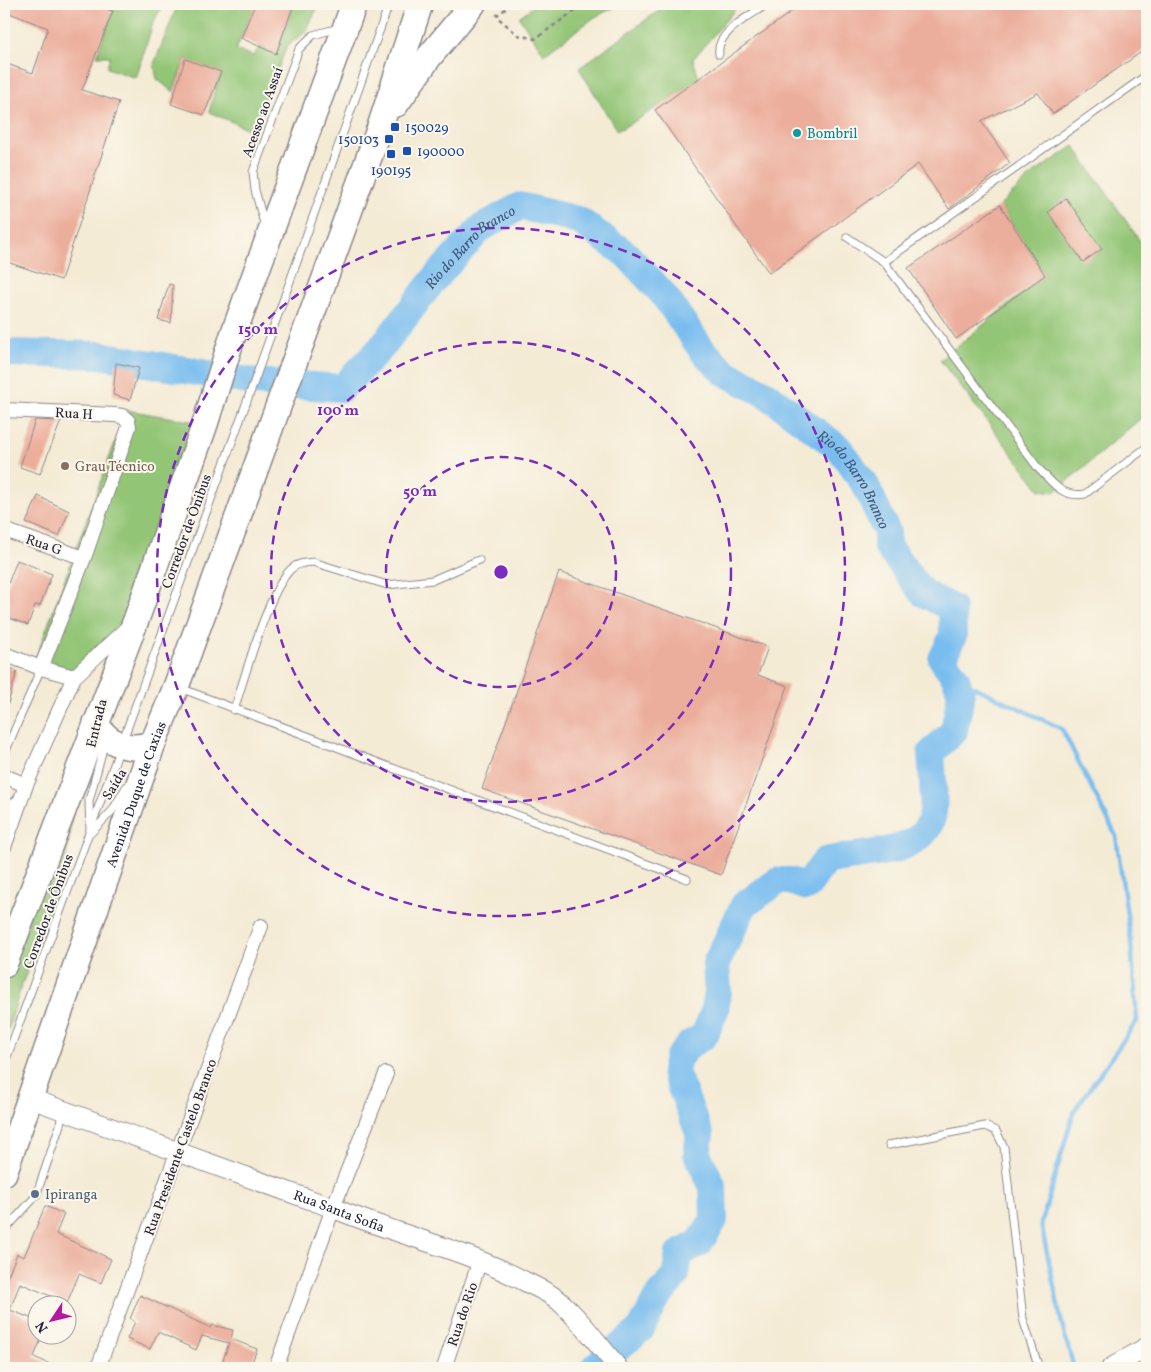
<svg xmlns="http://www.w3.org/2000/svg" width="1151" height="1372" font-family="Vollkorn,serif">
  <rect width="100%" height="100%" fill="#fbf7ec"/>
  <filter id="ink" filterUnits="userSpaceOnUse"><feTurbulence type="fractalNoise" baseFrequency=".02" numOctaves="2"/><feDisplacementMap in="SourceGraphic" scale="10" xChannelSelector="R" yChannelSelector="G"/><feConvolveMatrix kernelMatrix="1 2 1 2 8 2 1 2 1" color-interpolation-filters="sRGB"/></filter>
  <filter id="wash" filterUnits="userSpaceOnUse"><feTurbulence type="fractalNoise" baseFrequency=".0096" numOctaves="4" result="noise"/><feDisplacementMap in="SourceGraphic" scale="20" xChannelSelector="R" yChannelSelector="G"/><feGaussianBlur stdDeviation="1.12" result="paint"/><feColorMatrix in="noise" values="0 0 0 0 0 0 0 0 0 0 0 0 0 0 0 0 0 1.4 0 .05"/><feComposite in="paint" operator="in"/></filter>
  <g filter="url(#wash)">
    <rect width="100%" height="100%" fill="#f4ebd5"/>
    <!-- green -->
    <path fill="#92c575" stroke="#5a7458" d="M94,4H163L153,23L136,78L107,68L110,56H97L113,11Z
      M178,4H255L236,50L253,56L260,47L276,53L294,4H319L306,32L287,46L253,131L209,112L220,72L185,59L173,92L157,79L154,64Z
      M536,4H621L595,17L544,54L519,17Z
      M668,4H740L693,59L699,79L642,117L617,131L579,68Z
      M1074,146L1147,251V413L1055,492L1040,490L940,360L1045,275L1000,205L1034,173Z
      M127,410L196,422L124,618L72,676L34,663Z
      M75,795L65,869L49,919L22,984L4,1043V982Z"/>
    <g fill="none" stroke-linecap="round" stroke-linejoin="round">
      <!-- stream -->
      <path stroke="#79bdef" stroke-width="4.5" d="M956,678L1062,729L1116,836L1131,943L1137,1021L1074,1111L1041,1224L1063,1329L1074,1368"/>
      <!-- river -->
      <path stroke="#79bdef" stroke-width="28" id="s1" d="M4,353L100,355L254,382L342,388L381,348L436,277L481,228L520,206L578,220L626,254L663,294L702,350L724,372L766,394L840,449L866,486L887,532V546L923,593L952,608L953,636L942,659L956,678L961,695L954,731L931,753C932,772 935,793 933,812C927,858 858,852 825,861L807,887L790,881H778L744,905L716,964L718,992L715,1010L704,1036L690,1044L678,1058L675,1072L700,1135L697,1154L713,1187L714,1220L699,1243L679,1254L676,1275L656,1300L641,1329L594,1368"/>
    </g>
    <g id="blocks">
      <!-- building -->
      <path fill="#ecae9c" d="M4,4H94L113,11L82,90L119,102L61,280L4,261V63L33,73L48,28L4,11Z
        M255,4H294L276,54L241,38Z
        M802,4H1147V48L1053,114L1038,93L981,121L1010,163L949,209L918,164L769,273L655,110Z
        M185,59L221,72L204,115L171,104Z
        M1066,198L1102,249L1083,262L1048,212Z
        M1000,205L1045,275L956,339L908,268Z
        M169,284L173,285L171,323L158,320Z
        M116,363L139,368L130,400L113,395Z
        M35,420L61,421L40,474L20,467Z
        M38,496L69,511L59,536L26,523Z
        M17,560L52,574L40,606L35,605L28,625L4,616V595Z
        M559,572L768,647L758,675L788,686L721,875L482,789Z
        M4,665L17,671L7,707L4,706Z
        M45,1206L64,1214L56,1234L111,1259L101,1283L79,1274L67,1303L20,1283L10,1310L38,1321V1334H43L34,1357L59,1368H4V1285L17,1254L24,1257Z
        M140,1295L211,1328L212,1325L233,1330L231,1339L257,1349L250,1368H220L229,1343L202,1336L196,1350L158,1332L150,1349L127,1339L135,1322L130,1319Z"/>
    </g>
  </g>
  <g filter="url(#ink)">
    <use href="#blocks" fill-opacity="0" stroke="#8b8688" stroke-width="1"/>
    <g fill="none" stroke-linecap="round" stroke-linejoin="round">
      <defs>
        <path id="lane" d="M719,54C715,32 752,15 767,4
          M265,227L255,190L253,172L299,49L313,35L339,28
          M847,237L884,262L1038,468C1053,483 1062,498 1085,494L1147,447
          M884,262L1147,75
          M180,688L687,879
          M234,710C245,677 268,591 291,569C297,563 305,563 313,562L387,585L433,580L479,560
          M4,755L41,668
          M4,809L19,798
          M90,829L89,801L105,741
          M92,832L112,811L126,787
          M4,1065L254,382L389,4
          M889,1145L985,1126L996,1131L1004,1147L1023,1319L1039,1368
          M4,1231L36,1196L60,1125L62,1111"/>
        <path id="street" d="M4,410L115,415L122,416L128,421L129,427L84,558L41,668
          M4,530L84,558
          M4,654L41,668L74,677
          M4,776L26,785
          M4,847L26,785L74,677L129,626
          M98,1368L261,926
          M276,1368L333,1208L386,1074
          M444,1368L480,1260"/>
        <g id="secondary">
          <path id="s2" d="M29,1098L333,1208C397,1235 467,1250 528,1283C538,1288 550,1293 558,1300C581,1320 599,1345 618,1368"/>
          <path d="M1111,1368L1147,1347"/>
        </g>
        <g id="highway">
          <path d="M396,104L429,57L473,4"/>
          <path d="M96,723C107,745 132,752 153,743"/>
          <path d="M4,965L136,620L205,424L233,335L354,4"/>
          <path id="s3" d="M4,1173L153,743L176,687L380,127L420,4"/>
        </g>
      </defs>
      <!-- lane casing -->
      <use href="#lane" stroke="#8b8688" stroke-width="9"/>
      <!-- street casing -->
      <use href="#street" stroke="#8b8688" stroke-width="16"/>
      <!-- secondary casing -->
      <use href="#secondary" stroke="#8b8688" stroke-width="21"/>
      <!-- highway casing -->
      <use href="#highway" stroke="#8b8688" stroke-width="28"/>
      <!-- path -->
      <path stroke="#8b8688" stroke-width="2.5" stroke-dasharray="4 4" stroke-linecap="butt" d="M512,4L496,16L518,35L535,39L584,4"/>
      <!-- lane -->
      <use href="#lane" stroke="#fff" stroke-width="7"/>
      <!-- street -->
      <use href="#street" stroke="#fff" stroke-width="14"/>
      <!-- secondary -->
      <use href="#secondary" stroke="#fff" stroke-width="19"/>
      <!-- highway -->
      <use href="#highway" stroke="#fff" stroke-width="25"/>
    </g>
  </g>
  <!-- distance rings -->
  <g fill="none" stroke="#7b2cbf" stroke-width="2.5" stroke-dasharray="9 6">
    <circle cx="501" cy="572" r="115"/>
    <circle cx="501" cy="572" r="230"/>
    <circle cx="501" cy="572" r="344"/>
  </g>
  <!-- markers -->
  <g fill="#1a4fb4" stroke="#fbf7ec" stroke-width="2">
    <rect x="390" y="122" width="10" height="10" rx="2.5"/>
    <rect x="384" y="134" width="10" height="10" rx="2.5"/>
    <rect x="402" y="146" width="10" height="10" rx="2.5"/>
    <rect x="386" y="149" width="10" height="10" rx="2.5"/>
  </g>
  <circle fill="#0f9aa8" stroke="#fbf7ec" stroke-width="2" cx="797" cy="133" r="5"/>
  <circle fill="#8d6e63" stroke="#fbf7ec" stroke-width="2" cx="65" cy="466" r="5"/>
  <circle fill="#5c6f8a" stroke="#fbf7ec" stroke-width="2" cx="35" cy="1194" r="5"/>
  <g text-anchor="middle" stroke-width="4" stroke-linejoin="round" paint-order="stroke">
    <!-- street labels -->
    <g font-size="14" fill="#22223b" stroke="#fbf7ec">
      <text transform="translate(262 112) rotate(-70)" y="5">Acesso ao Assaí</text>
      <text transform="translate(74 413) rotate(3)" y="5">Rua H</text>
      <text transform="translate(186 531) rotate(-70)" y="5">Corredor de Ônibus</text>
      <text transform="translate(44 544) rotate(19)" y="5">Rua G</text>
      <text transform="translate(96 723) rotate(-76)" y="5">Entrada</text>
      <text transform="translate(114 784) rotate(-59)" y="5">Saída</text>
      <text dy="5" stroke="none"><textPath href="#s3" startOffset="401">Avenida Duque de Caxias</textPath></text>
      <text transform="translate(48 911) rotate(-70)" y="5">Corredor de Ônibus</text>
      <text transform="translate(180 1147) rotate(-70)" y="5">Rua Presidente Castelo Branco</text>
      <text dy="5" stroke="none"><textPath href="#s2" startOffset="330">Rua Santa Sofia</textPath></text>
      <text transform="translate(462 1314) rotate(-71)" y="5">Rua do Rio</text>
    </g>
    <!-- transit labels -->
    <g font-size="14" fill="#164399" stroke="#fbf7ec" text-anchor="start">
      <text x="405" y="132">150029</text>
      <text x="379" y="144" text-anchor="end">150103</text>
      <text x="417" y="156">190000</text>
      <text x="391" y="175" text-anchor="middle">190195</text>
    </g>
    <!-- culture labels -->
    <g font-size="14" fill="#0d838f" stroke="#fbf7ec" text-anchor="start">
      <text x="807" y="138">Bombril</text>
    </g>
    <!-- education labels -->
    <g font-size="14" fill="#785e54" stroke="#fbf7ec" text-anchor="start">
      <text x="75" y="471">Grau Técnico</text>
    </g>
    <!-- service labels -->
    <g font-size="14" fill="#4e5e75" stroke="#fbf7ec" text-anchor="start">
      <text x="45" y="1199">Ipiranga</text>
    </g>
    <!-- water labels -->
    <g font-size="15" font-style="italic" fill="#40587a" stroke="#fbf7ec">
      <text dy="5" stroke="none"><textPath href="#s1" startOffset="532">Rio do Barro Branco</textPath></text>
      <text dy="5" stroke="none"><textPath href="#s1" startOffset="1042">Rio do Barro Branco</textPath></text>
    </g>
  </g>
  <circle cx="501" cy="572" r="8" fill="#7b2cbf" stroke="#fbf7ec" stroke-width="2.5"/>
  <g font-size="15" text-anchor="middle" font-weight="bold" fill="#7b2cbf" stroke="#fbf7ec" stroke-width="4" stroke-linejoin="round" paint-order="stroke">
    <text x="258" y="334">150 m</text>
    <text x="338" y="415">100 m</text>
    <text x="420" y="496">50 m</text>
  </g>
  <!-- margin -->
  <rect width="1151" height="1372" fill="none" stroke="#fbf7ec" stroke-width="20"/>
  <!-- north arrow -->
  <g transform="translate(52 1320) rotate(235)"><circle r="24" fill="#fbf7ec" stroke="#a4a2a5"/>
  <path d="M0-4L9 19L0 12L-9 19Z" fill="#b5179e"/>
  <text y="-8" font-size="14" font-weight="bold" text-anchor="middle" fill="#22223b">N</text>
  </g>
</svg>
